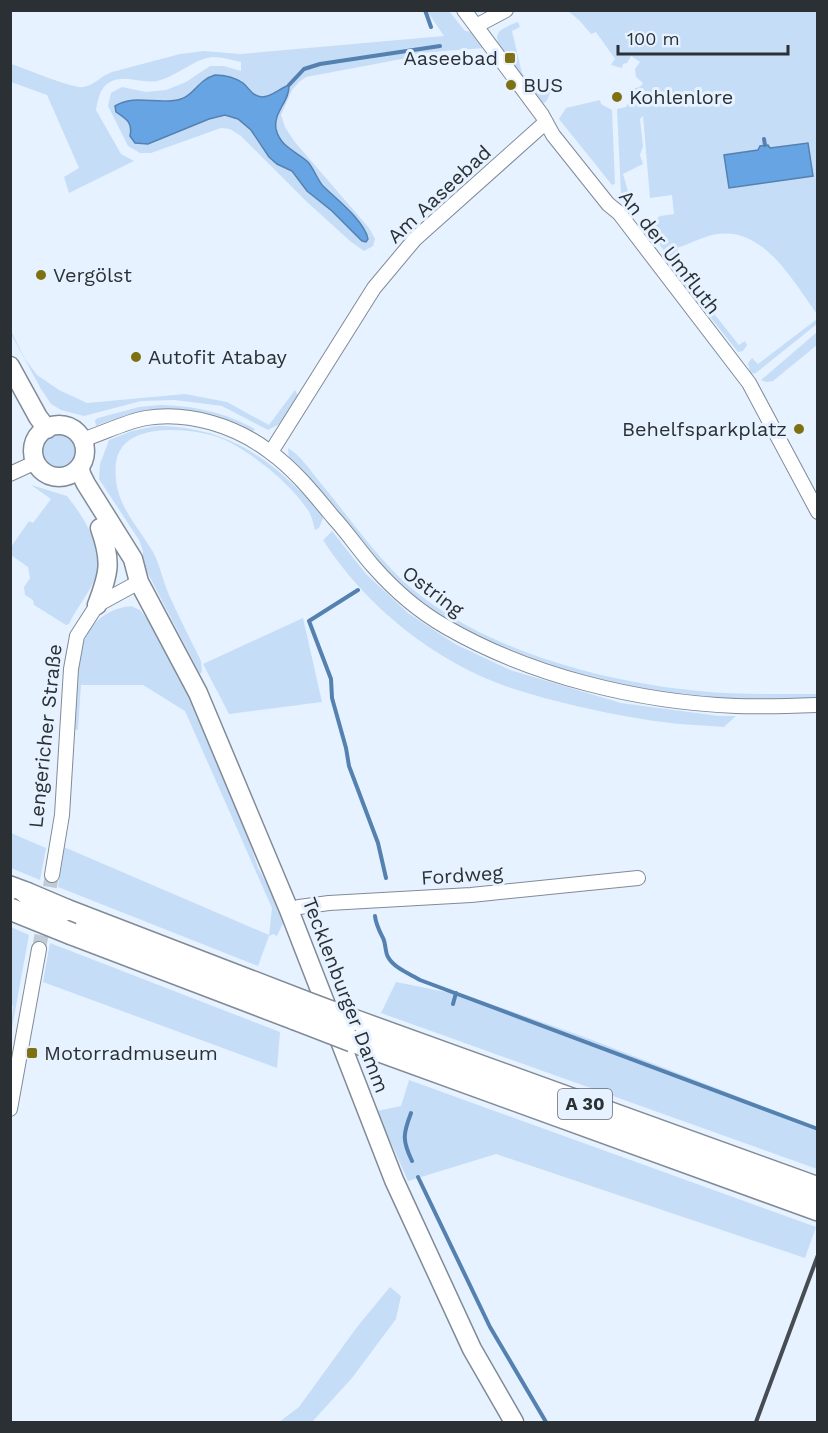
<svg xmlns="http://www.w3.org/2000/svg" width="828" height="1433" font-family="'Work Sans',sans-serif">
  <rect width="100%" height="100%" fill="#e6f2ff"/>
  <!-- green -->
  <path fill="#c6ddf7" d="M427,11H449L465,31L473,32L485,48L419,53L407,58L306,77L299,82L292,90L281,115L285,127L294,141L369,228L375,239L373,246L364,251L350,241L306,201L241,136L230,129L221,128L151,153H140L128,146L108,106L111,93L122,87L146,92L166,90L186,82L210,66H224L241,71V62C232,60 222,57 213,57C195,58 176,77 157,81C142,84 124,74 110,82C100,87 98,99 96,110L121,154L134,161L69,193L64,177L79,168L47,95L11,82V64C24,68 73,89 83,87C97,84 100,76 112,72L180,54L204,51L241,54L444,36Z
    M568,11H817V314C793,282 765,227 717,234C704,236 690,244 677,248L681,256L670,258L652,235L656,232L649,224L660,216L674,214L672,195L650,198L643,116L640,119L643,146L640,155L643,164L623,174L634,212L621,194L617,109L626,107L633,95L632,89L640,87L643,83L636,77L635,69L640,62L631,56L627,63L623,64L622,68L611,65L615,59L596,32L591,34L579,20Z
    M518,22L520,27L512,31L522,73L538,92L548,85H554L546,102L543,103L511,62L513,60L510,55L507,57C491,35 494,31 518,22Z
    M600,100L601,104L612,110L615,184L612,185L559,119L566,108Z
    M684,268L690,271L684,276L739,345L745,341L747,345L743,351L738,352L680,279L678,273Z
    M817,319V324L757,372L754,374L750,372L748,363L752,358L758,364Z
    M10,329L25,359L37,375L59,390L87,403L185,394L227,402L269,425L295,390L300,399L285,421L268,430L222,406L175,400L141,401L84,416L61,410L51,404L41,389L11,334Z
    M817,332V345L773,381L766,382L761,380Z
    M160,405C195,406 224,412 255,429L253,432C198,405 152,402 96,426L95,420L98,418L139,407Z
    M156,426C215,426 258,449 299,490C308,499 319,507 323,518L319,528L315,530C313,523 312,515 307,509C291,484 250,451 223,439C198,429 138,422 121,449C115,457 115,470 116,480C118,506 140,530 153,552C160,565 163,581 169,595C179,617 190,639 201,661L202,672L200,674L143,564V551L139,540L99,479L100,464L109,440L132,431Z
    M41 451a18 18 0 1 1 36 0a18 18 0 1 1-36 0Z
    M288,448C300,455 310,470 319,481C345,512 369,547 398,576C471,647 599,682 699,691C738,695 778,694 817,694V699C780,700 742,701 704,697C615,689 492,659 422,603C374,566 329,506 289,460Z
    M31,485L67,496C85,519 108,553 93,583C86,597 76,609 69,624L66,625L34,605L33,600L25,595L24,587L30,578L28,567L11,555V547L29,521L33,523L51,499Z
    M332,531L366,574L408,613L455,644L510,670L621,703L719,716H736L724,727C697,725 669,724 642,719C599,712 555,702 514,689C437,664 366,607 323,540Z
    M131,606L140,610L150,623L194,707L235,798L258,868L275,898L284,921L277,936L273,934L269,936L258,966L58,887L64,847L269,935L272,908L185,711L143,685H81L78,730L74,729C75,684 70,613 131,606Z
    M303,618L322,702L229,714L203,664Z
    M11,833L46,848L40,880L11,868Z
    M11,927L29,935L11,1033L13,1006L10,1004Z
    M50,943L280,1032L277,1068L43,982Z
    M396,982L471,997L587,1038L817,1127V1169L381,1013Z
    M409,1080L816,1227L805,1258L496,1154L408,1181L377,1111L401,1106Z
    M390,1287L401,1296L396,1319L352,1378L312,1422H279L299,1407L357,1327Z"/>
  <!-- water -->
  <path fill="#66a4e4" stroke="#5481b0" stroke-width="1.5" d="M215,75C225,75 234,77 243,83C250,89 252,96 262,97C272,97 280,88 289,85C290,101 273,112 276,129C280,147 296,151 308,162C314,169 317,179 323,186C335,198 365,221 368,239L366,242L362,241L332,211L307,191L292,171L277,164L269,157L251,130L238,119L225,115L209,119L148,144L135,143L130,136C133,122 126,119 116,112L115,106C135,93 159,106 181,99C194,95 198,80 215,75Z
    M808,143L813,176L729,188L724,155L758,150L760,146L768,145L770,148Z"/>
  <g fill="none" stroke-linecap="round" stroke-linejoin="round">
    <!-- stream -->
    <path stroke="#5481b0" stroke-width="4" d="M425,10L431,27
      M289,85L304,69L320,64L440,46
      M764,139L765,145
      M358,590L309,621L331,679L332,698L346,748L349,766L378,843L386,878
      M375,916C376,925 379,930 383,938C386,944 385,952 388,957C394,968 410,974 420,980L818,1129
      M453,1004L456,993
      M411,1113C403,1134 402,1140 412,1161
      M418,1177L490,1327L546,1422"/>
    <!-- minor-tunnel -->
    <path stroke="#c1cbd7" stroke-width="14" stroke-dasharray="14 7" stroke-linecap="butt" d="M39,949L52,875"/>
    <defs>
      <path id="minor" d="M464,10L542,115L553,135L608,204L619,213L749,383L818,512
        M476,26L506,10
        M82,440C104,433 124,422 146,418C189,411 236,426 270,452C294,469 314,494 333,517C347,532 359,550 373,566C394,590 418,611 446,627C531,676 638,702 736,706C763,707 790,706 818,705
        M271,452L374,288L415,239L546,122
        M10,474L36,462
        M52,875L62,815L71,669L77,636L97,605L139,582
        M289,910L299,907L329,903L471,895L638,878
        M10,1109L39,949"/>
      <path id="major" d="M10,366L38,417L47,429
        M33 451a26 26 0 1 1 52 0a26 26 0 1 1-52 0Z
        M80,467L81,474L86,484L133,559L139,582L198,693L289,910L394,1180L472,1349L514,1422
        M97,605C109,573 112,562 100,528"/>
      <path id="highway" d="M10,887L26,893
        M66,910L305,1002
        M72,934L295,1019
        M353,1020L818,1188
        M352,1041L818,1210"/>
    </defs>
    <!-- minor casing -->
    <use href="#minor" stroke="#808b97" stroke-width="16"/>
    <!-- major casing -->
    <use href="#major" stroke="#808b97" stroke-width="21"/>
    <!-- highway casing -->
    <use href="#highway" stroke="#808b97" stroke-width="24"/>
    <!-- minor -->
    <use href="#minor" stroke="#fff" stroke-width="14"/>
    <!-- major -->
    <use href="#major" stroke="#fff" stroke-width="18"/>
    <!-- highway -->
    <use href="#highway" stroke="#fff" stroke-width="21"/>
    <!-- rail -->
    <path stroke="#464c52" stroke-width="4" d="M756,1422L818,1255"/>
    <defs>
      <path id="highway-bridge" d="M26,893L66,910
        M10,909L72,934
        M305,1002L353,1020
        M295,1019L352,1041"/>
    </defs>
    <!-- highway-bridge casing -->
    <use href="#highway-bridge" stroke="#808b97" stroke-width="24" stroke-linecap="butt"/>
    <!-- highway-bridge -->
    <use href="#highway-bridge" stroke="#fff" stroke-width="21"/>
  </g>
  <!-- markers -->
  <g fill="#7f7111" stroke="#e6f2ff" stroke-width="2">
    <rect x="504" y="52" width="12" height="12" rx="3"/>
    <circle cx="511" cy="85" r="6"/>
    <circle cx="617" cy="97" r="6"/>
    <circle cx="41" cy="275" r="6"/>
    <circle cx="136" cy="357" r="6"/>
    <circle cx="799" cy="429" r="6"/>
    <rect x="26" y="1047" width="12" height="12" rx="3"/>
  </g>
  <g text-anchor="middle" stroke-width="6" stroke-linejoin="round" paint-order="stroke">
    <!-- shield labels -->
    <rect fill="#e6f2ff" stroke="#636a72" stroke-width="1.5" x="558" y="1089" width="54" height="30" rx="4.5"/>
    <g font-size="18" font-weight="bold" fill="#2b3035">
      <text x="585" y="1110">A 30</text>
    </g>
    <!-- poi labels -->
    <g font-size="20" fill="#2b3035" stroke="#e6f2ff" text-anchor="start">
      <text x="498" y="65" text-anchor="end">Aaseebad</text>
      <text x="523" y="92">BUS</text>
      <text x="629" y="104">Kohlenlore</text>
      <text x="53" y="282">Vergölst</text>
      <text x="148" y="364">Autofit Atabay</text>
      <text x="787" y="436" text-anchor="end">Behelfsparkplatz</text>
      <text x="44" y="1060">Motorradmuseum</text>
    </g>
    <!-- street labels -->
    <g font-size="20" fill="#2b3035" stroke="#e6f2ff">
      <text transform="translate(439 194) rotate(-43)" y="7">Am Aaseebad</text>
      <text transform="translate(670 252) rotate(52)" y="7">An der Umfluth</text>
      <text transform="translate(433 591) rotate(37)" y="7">Ostring</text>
      <text transform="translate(45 736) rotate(-84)" y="7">Lengericher Straße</text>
      <text transform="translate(462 875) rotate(-4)" y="7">Fordweg</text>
      <text transform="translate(346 995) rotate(69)" y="7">Tecklenburger Damm</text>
    </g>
  </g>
  <!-- border -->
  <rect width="828" height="1433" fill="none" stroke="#2b3035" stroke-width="24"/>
  <!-- scale -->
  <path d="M618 45v9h170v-9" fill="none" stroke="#2b3035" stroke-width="3"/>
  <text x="627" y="45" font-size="18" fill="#2b3035" stroke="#e6f2ff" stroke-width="4.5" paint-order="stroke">100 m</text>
</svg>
